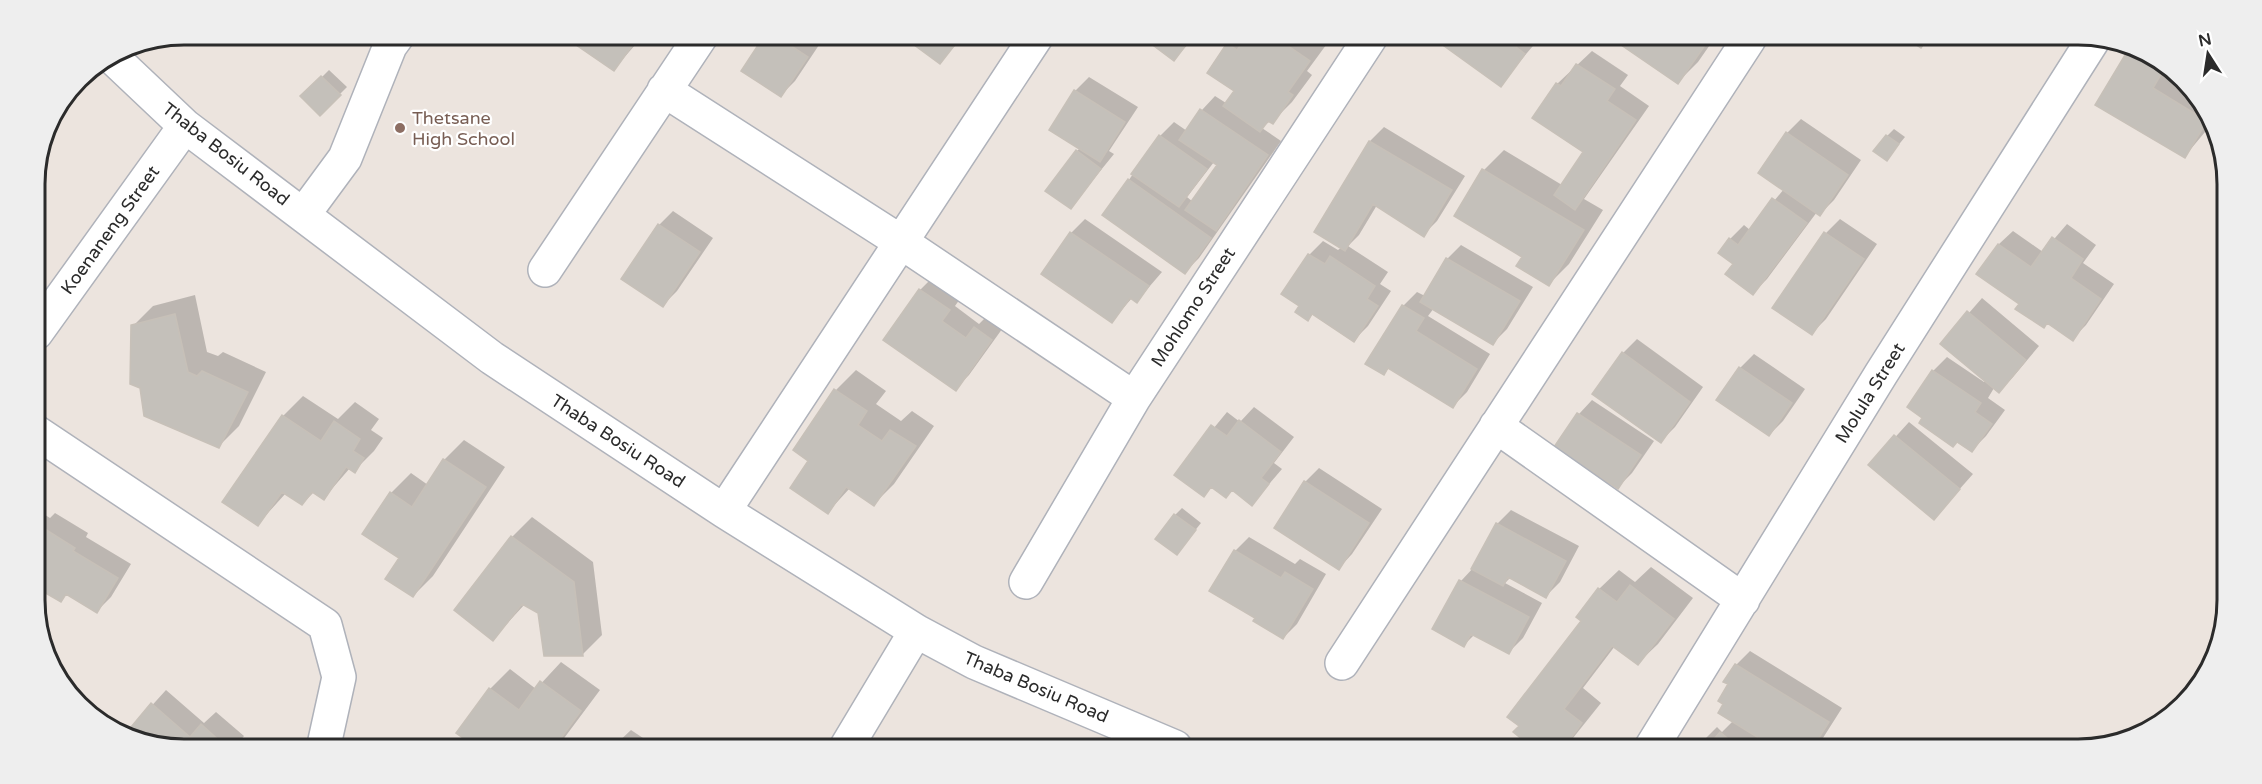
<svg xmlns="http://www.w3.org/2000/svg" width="2262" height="784" font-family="'Varela Round',sans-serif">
  <rect width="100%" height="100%" fill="#ece4de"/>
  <!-- shadow -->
  <path fill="#0003" fill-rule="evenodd" d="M566,36H643L614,69Z
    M765,36H811L821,42L795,81L781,95Z
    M905,36L963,37L940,62Z
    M1145,37H1195L1174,59Z
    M1235,37L1324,38L1329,41L1307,71L1312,75L1292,102L1272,122L1270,121L1262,128L1281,141L1199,258L1185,272L1104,215L1160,136L1174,122L1187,131L1202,110L1215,96L1226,103L1236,90L1228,44ZM1214,162L1219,165L1193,202L1187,197Z
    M1435,38H1536L1538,40L1500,85Z
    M1614,38L1714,39L1698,62L1678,82Z
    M2131,48L2190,85L2210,126L2185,156L2129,51Z
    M1592,51L1628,75L1620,86L1649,106L1584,199L1603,210L1569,264L1549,284L1524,256L1484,170L1504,150L1562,185L1585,152L1534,118L1557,84Z
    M329,70L347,87L320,114L303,96Z
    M1089,77L1138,107L1109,151L1114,154L1071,207L1077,151L1080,148L1075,91Z
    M1801,119L1861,160L1834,200L1820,214L1817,212L1767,279L1753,293L1735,263L1730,239L1744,225L1750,230L1784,189L1787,133Z
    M1384,127L1465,176L1437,221L1423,235L1377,205L1359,235L1348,246L1388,272L1380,284L1391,291L1368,326L1354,340L1314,313L1308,319L1301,306L1283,294L1309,255L1323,241L1338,250L1342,247L1316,232L1370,141Z
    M1894,129L1905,137L1887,159V136Z
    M673,211L713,238L677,291L663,305L659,225Z
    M1085,219L1162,272L1137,301L1132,298L1112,321L1043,274L1071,233Z
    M1840,219L1877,244L1826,319L1812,333L1826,233Z
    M2067,224L2096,245L2083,263L2114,284L2086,325L2072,339L1978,274L1999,244L2013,231L2043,252Z
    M1461,245L1533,287L1507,329L1493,343L1434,308L1428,316L1490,354L1467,392L1453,406L1390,367L1384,373L1403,306L1417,292L1425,296L1447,259Z
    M934,276L962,296L955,306L979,324L989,314L1005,325L969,375L955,389L885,340L920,290Z
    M195,295L207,352L218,356L223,352L266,372L239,426L219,446L133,326L153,306Z
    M1982,298L2039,346L2013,377L1999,391L1994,388L1988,398L2005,410L1986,436L1972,450L1909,406L1933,371L1947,357L1984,382L1986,380L1942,344Z
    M1637,339L1703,387L1675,427L1661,441L1623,353Z
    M1754,354L1805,389L1783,421L1769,435L1740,368Z
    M856,370L886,391L876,404L901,421L912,411L934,426L894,484L874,504L850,488L828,512L810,460L836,390Z
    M303,396L338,419L355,402L379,419L371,430L383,438L374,451L354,471L350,468L324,498L314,492L302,504L286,493L258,524L224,502L283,416Z
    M1592,400L1654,441L1632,473L1618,487L1557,447L1579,414Z
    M1254,407L1294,437L1274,463L1282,469L1252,504L1233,489L1226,496L1213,486L1204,495L1176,474L1227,412L1240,422Z
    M1909,422L1973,474L1934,518L1870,465Z
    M464,440L505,467L433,576L413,596L401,558L391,493L411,473L428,485L444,460Z
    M1319,468L1382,509L1352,554L1339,568L1305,482Z
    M1182,508L1201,523L1177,553L1175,515Z
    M37,510L50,518L55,513L88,533L86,537L131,564L111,597L97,611L68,593L60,600L37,586Z
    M1511,510L1579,546L1560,582L1546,596L1511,577L1505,583L1542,603L1523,638L1509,652L1475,634L1464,645L1434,629L1461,581L1474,567L1497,524Z
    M532,517L593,562L602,635L582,655L540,612L525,604L493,639L512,537Z
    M1249,537L1295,564L1300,559L1326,574L1297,624L1283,638L1257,617L1235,551Z
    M1651,567L1693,598L1658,644L1638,663L1615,646L1583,688L1601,703L1565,748H1536L1583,621L1599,589L1619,570L1635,582Z
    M1750,651L1842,708L1816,749L1778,748L1759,736L1770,748H1696L1717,727L1722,732L1733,721L1725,703L1736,665Z
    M561,662L600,690L559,745H476L458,732L490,689L510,669L536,689Z
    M166,690L204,723L216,712L244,736L237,745L145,744L127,733Z
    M631,730L655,746L615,745Z"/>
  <!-- building -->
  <path fill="#c4c0ba" stroke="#c7c0b8" stroke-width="1.5" d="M563,36H639L614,71Z
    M764,36H776L808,57L781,97L741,71Z
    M902,36L961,37L940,64Z
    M1142,37H1192L1174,61Z
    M1205,37H1219L1215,44Z
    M1246,37H1275L1310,61L1288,92L1293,95L1273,124L1268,121L1260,132L1223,106L1234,91L1207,73L1227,43L1237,50Z
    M1433,38H1535L1530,44L1522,38L1516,47L1525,54L1501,87Z
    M1611,38L1705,39L1708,41L1678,84Z
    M1907,39H1927L1921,48Z
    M2128,50L2136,55L2137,52L2182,80L2164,69L2153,88L2207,121L2185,158L2095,105Z
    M1576,64L1615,89L1607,101L1636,120L1575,210L1554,195L1583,152L1532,118L1556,83L1561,86Z
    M321,76L341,95L320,116L300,96Z
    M1074,90L1125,122L1100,162L1049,130Z
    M2196,96L2204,114L2190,105Z
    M1200,109L1268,155L1216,231L1185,210L1217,165L1179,140Z
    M1786,132L1848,175L1820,216L1758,173Z
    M1159,135L1207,169L1179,207L1131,174Z
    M1886,135L1899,144L1887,161L1873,151Z
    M1369,141L1452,190L1424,237L1373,204L1345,251L1314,232Z
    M1076,150L1101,169L1071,209L1045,191Z
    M1482,169L1584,230L1549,286L1516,266L1522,257L1454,216Z
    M2225,176V191L2218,188Z
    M1128,179L1211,238L1185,274L1102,215Z
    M1772,198L1807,223L1753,295L1725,274L1733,264L1718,253L1729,238L1738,245Z
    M658,224L700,252L663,307L621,279Z
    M1070,232L1149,286L1137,303L1130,298L1112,323L1041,274Z
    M1824,232L1864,259L1812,335L1772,308Z
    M2052,237L2083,259L2071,278L2101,299L2073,341L2047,323L2044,328L2015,309L2019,304L1976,274L1998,244L2031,267Z
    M1308,254L1325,264L1330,256L1375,286L1367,299L1378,306L1354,342L1312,314L1308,321L1295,312L1299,306L1281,294Z
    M1446,258L1520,301L1493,345L1420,302Z
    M919,289L950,310L942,321L966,338L974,327L992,340L956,391L883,340Z
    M1402,305L1424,318L1416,331L1477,369L1453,408L1388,368L1384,375L1365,364Z
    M1967,311L2026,360L1999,393L1940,344Z
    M175,314L188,372L197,376L202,371L248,392L219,448L144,416L140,388L130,384L131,325Z
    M1622,352L1690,402L1661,443L1592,394Z
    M1739,367L1792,403L1769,436L1716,400Z
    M1932,370L1981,403L1975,412L1992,424L1972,452L1957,442L1953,447L1919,423L1922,418L1907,407Z
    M834,389L867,411L858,425L882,441L890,430L916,446L874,506L846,487L828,514L790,488L808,461L793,450Z
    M1577,413L1641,455L1618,489L1554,447Z
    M282,415L321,441L334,421L360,439L353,451L364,458L355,473L346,467L324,500L312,492L302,505L282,492L258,526L222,502Z
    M1239,420L1281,452L1261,478L1269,484L1252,506L1232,490L1226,498L1211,487L1204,497L1174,475L1211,425L1227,436Z
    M1894,435L1960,489L1934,520L1868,465Z
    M443,459L486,487L413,597L385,579L399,558L362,534L390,492L412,507Z
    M1304,481L1369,523L1339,570L1274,528Z
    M1174,514L1196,530L1177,555L1155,539Z
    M1496,523L1566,561L1546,598L1508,577L1503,586L1471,569Z
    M40,526L75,548L73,551L118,578L97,613L66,594L61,602L37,588V531Z
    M511,536L574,582L583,656H544L538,613L522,604L493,641L454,610Z
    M1234,550L1281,578L1285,572L1313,589L1283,639L1253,621L1255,618L1209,591Z
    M1459,580L1529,617L1509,654L1471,634L1464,647L1432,629Z
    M1630,585L1674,619L1638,665L1612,646L1564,709L1582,723L1564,748H1533L1513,732L1519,726L1507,717L1581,621L1576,617L1598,588L1617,602Z
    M1735,664L1829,722L1812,749L1775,748L1718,713L1723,704L1718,701L1728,684L1723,682Z
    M540,681L581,711L556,745H473L456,733L489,688L519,710Z
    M151,703L190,737L201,724L224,745L145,744L126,733Z
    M1720,732L1739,748H1695L1702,740L1708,746Z"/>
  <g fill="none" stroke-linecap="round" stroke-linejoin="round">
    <defs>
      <path id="minor" d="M111,56L185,126L492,358L724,511L916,631L974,662L1175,747
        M664,90L901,242L1134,398
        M303,215L345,158L390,46L398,35
        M545,270L701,36
        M36,333L185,126
        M1496,426L1743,600
        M36,432L325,625L339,677L324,745
        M724,511L1036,37
        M1026,582L1134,398L1370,38
        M1342,663L1749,39
        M847,746L916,631
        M1651,748L1881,374L2093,40"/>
    </defs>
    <!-- minor casing -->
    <use href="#minor" stroke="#afb2ba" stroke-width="36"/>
    <!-- minor -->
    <use href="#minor" stroke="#fff" stroke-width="33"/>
  </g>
  <!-- markers -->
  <circle fill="#8d6e63" stroke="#fff" stroke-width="2" cx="400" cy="128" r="6"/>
  <g text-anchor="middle" stroke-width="4.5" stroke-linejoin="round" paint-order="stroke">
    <!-- education labels -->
    <g font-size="18" fill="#785e54" stroke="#fff" text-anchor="start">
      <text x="412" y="124">Thetsane<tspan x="412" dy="21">High School</tspan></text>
    </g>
    <!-- street labels -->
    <g font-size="18" fill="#2b2b2b" stroke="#fff">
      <text transform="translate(226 154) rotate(38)" y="6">Thaba Bosiu Road</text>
      <text transform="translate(110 230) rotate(-54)" y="6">Koenaneng Street</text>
      <text transform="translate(1193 307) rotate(-57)" y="6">Mohlomo Street</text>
      <text transform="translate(1870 393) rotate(-58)" y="6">Molula Street</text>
      <text transform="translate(618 441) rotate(33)" y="6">Thaba Bosiu Road</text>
      <text transform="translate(1036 687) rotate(23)" y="6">Thaba Bosiu Road</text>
    </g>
  </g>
  <!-- crop -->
  <path d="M0 0H2262V784H0ZM184 45H2078A139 139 0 0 1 2217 184V600A139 139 0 0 1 2078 739H184A139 139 0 0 1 45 600V184A139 139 0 0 1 184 45Z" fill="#eee" fill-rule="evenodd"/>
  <path fill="none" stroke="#2b2b2b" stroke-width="3" d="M184 45H2078A139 139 0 0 1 2217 184V600A139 139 0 0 1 2078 739H184A139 139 0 0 1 45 600V184A139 139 0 0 1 184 45Z"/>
  <!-- north arrow -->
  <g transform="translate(2208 54) rotate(348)" stroke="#ffffff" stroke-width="4.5" paint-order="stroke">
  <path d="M0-4.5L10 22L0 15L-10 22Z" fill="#2b2b2b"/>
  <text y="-9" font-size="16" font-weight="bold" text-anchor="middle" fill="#2b2b2b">N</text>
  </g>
</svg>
